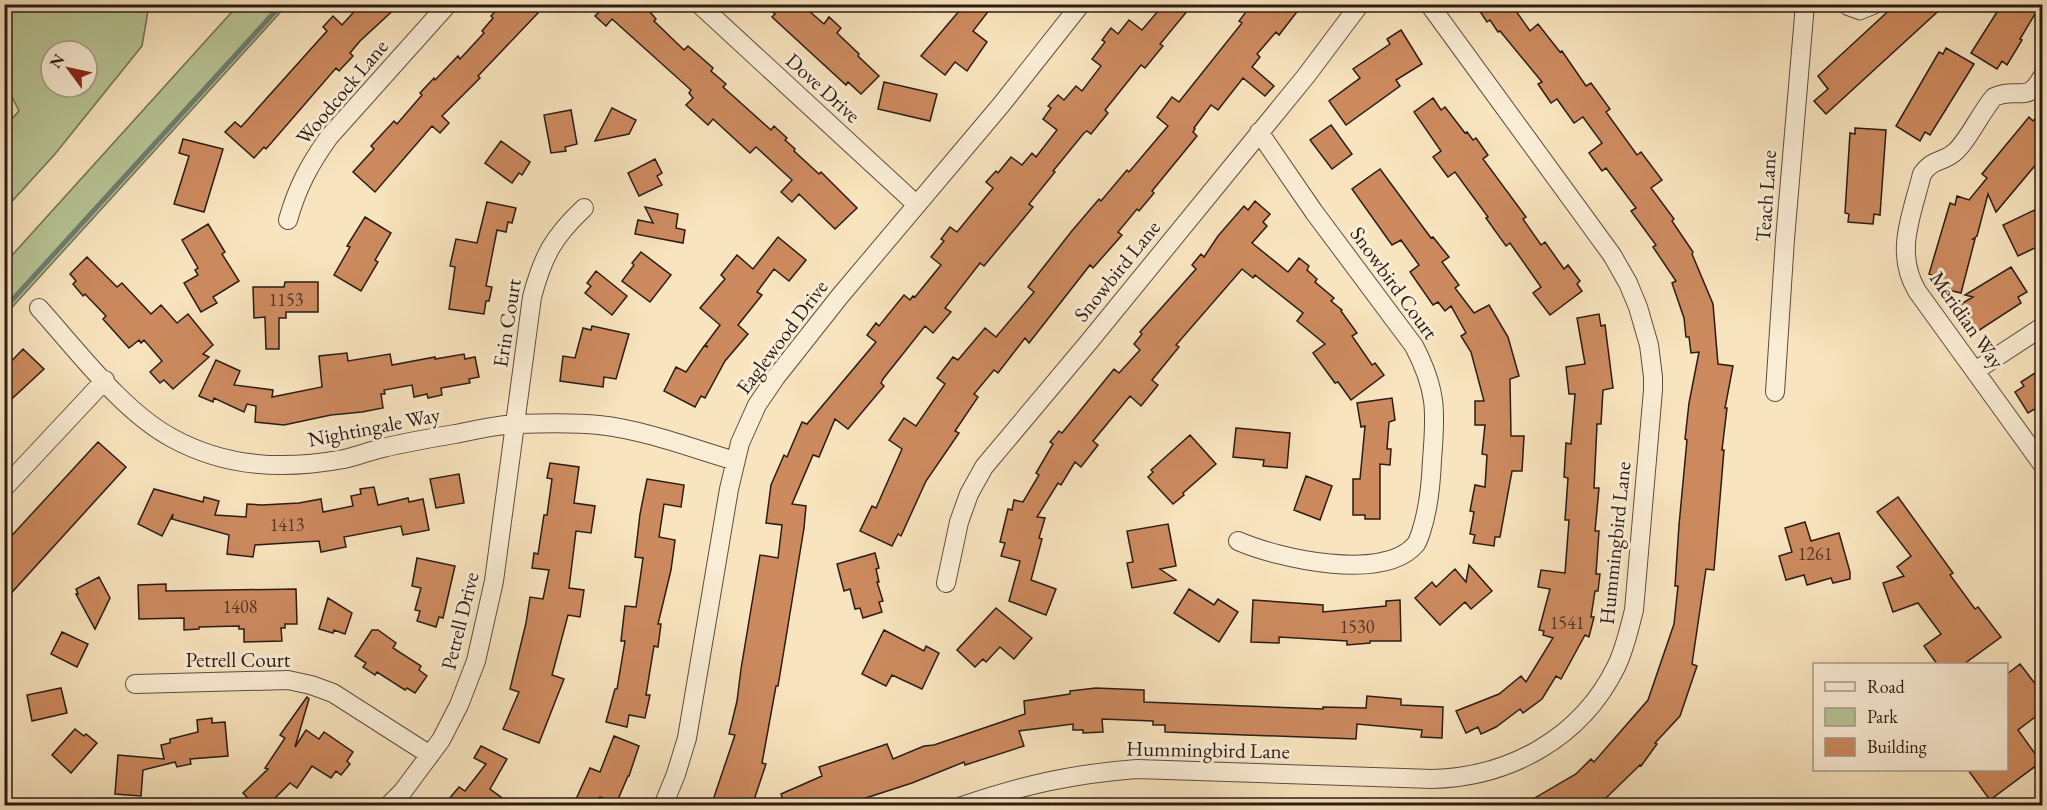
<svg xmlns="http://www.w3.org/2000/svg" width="2047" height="810" font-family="'EB Garamond',serif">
  <rect width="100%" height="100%" fill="#f8e4be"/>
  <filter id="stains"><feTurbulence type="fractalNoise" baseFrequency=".00333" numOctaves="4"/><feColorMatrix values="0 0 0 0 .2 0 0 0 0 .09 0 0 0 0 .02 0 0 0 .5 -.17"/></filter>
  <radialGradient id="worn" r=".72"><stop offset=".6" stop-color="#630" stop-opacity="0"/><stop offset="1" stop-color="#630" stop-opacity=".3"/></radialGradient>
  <!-- green -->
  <path fill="#b8c596" stroke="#717056" stroke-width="1.5" fill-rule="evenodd" d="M5,4L149,5L142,46L55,154L5,209V126L19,111L5,83ZM51,51H87V87H51Z
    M239,4L287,5L5,315V263Z"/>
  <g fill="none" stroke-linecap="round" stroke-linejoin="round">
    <!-- stream -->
    <path stroke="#707e71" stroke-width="5" d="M4,309L282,4"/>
  </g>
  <!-- building -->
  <path fill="#cd8a5f" stroke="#2a1c16" stroke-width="1.5" d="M361,4H400L360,41L350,53L353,56L339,71L336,68L266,149L264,147L254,158L225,132L235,122L241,127L327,31L323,27L333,16L342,25Z
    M502,4H530L538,13L478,76L480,78L442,116L449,123L440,133L432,126L375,192L353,172L374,149L371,146L394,121L397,124L422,95L420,93L434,78L435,80L458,56L460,59L484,33L482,31L493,18L491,16Z
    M595,4H643L656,19L654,21L684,50L688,46L713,68L711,71L726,84L723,87L771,130L774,126L787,138L785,140L795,149L794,151L819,174L821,172L857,208L835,229L799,194L792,202L781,192L792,180L756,147L750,153L713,119L708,125L686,105L693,98L689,93L691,90L612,19L606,26L595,16L601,10Z
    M765,4H801L824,24L829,17L841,28L837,33L859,54L858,56L879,76L861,94L848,82L846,85L772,17L775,14Z
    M965,4H994L973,31L987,42L967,71L955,62L945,75L921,56Z
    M1164,4H1193L1160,44L1163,46L1145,68L1141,65L1105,110L1108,113L1091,134L1087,131L1084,133L1053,171L1055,172L1029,204L1033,207L984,266L980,263L945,308L951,312L933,333L925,326L883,379L881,383L884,386L848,429L835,419L819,457L813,455L792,504L806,506L804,528L778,686H776L762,763L766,764L752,806H711L735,735L729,734L737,701L741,669L760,555L778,558L782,525L766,523L771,485L784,455L787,457L802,422L807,424L876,342L867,335L876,323L879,326L904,295L910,300L913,296L915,297L941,265L931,257L944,241L941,239L950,227L957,232L993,188L986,182L996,171L998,173L1011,157L1022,165L1032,153L1036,157L1057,130L1043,119L1051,108L1048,106L1058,95L1064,100L1076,86L1082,91L1101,66L1092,59L1105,42L1102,40L1111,28L1118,34L1129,20L1142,30Z
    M1252,4H1303L1279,35L1276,32L1257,54L1260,57L1252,67L1274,86L1265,96L1243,78L1218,110L1211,105L1194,128L1195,129L1193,132L1197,136L1152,191L1154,193L1139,211L1137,209L1118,232L1122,235L1093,268L1090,265L1029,343L1025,338L998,373L994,370L974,394L978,397L955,431L959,433L926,481L901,536L898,534L892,546L860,531L872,506L876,508L902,449L889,440L904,418L916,426L945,384L937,378L953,357L958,360L985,328L996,337L1034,292L1028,287L1071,232L1099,199L1101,201L1127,170L1129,172L1168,126L1157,117L1172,97L1179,102L1242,23L1239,21Z
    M1475,4H1511L1530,31L1538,24L1560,52L1562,51L1586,86L1591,83L1610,109L1606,112L1637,155L1641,152L1662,180L1651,188L1674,219L1672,221L1693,252L1692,254L1713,304L1718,364L1733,366L1725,408H1727L1722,450H1724L1714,570L1706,569L1692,664L1697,666L1680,716L1655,743L1657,744L1641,766L1640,765L1607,797L1592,806H1521L1576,774L1591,759L1594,762L1648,700L1674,624L1678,586H1675L1679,525L1687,440L1685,439L1689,403L1699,352L1691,353L1689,337H1686L1684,318L1672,283L1676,281L1653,247L1656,245L1631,211L1636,208L1606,168L1602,171L1589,153L1602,143L1583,117L1574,123L1557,99L1551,103L1538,84L1542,82L1500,31L1498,32L1490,20L1487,22Z
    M1896,4H1946L1826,114L1814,101L1828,89L1818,76Z
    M2002,4H2041L2020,39L2022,40L2007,65L2002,61L1997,69L1971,53Z
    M1401,30L1422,64L1396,80L1400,86L1346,125L1329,101L1360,78L1353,69L1390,44L1387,39Z
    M1946,48L1974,64L1930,135L1925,132L1920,141L1896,126L1939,52L1943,54Z
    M884,82L937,94L930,121L878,109Z
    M1433,98L1441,110L1445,107L1465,133L1467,132L1473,140L1476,138L1488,155L1483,159L1526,217L1523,219L1541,245L1545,242L1564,269L1568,265L1580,281L1577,284L1582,291L1550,315L1533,293L1541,287L1510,243L1506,246L1486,218L1488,217L1455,172L1448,177L1433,157L1441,151L1414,112Z
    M612,108L636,120L629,134L595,141Z
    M2043,109V156L1996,212L1988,194L1977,236L1973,239H1975L1961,293L1932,286L1934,276L1929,274L1950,203L1955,205L1957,196L1969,200L1987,178L1982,174L2029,117L2033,121Z
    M571,110L577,144L565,147L566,151L551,153L544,115Z
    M1331,125L1352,154L1332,169L1310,140Z
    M1855,128L1886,130L1880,215L1874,214L1873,224L1848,222L1849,214L1845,213L1850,133L1855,134Z
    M183,139L223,149L204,212L174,204L189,156L179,153Z
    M501,141L530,162L522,175L519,173L512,183L485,163Z
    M655,159L662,173L657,176L662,185L639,196L628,173Z
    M1380,169L1431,238L1433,237L1449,257L1442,262L1459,285L1455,288L1474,313L1489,305L1508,337L1519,376L1510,379L1511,436H1524L1522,471H1512L1500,537H1495L1494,546L1473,543L1475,535L1470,534L1474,512L1470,511L1475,485L1485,487L1487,455L1482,454L1485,425H1475V401H1484L1471,352L1461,336L1466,333L1451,306L1445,311L1438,302L1433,305L1410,272L1419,265L1401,240L1392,245L1352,189Z
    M1255,201L1270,214L1263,222L1267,226L1252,243L1288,272L1299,258L1309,266L1307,270L1317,279L1315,282L1334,298L1331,301L1342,310L1341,311L1357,333L1352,336L1372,365L1375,363L1384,375L1351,400L1338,382L1335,383L1313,353L1325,344L1297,321L1303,313L1255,275L1253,278L1242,269L1176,345L1179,347L1152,380L1158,385L1141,406L1130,396L1093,441L1098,445L1081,467L1075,462L1061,485L1058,483L1037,517L1045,518L1039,538L1042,539L1031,580L1056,589L1046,615L1009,601L1020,561L1001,556L1005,543L1000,542L1008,509L1012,510L1014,500L1023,502L1039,475L1036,473L1053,444L1050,442L1059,431L1062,433L1114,369L1119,373L1140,350L1134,344L1142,334L1140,332L1196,269L1192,265L1201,254L1204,257L1218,236L1244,206L1248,210Z
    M487,202L516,208L512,223L508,222L506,232L497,230L486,286L492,287L489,301H486L484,314L449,309L455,267L450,266L456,239L477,243Z
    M2043,206V244L2018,256L2003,225Z
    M645,207L678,214L676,228L685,230L683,243L635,234L638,220L653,223Z
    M365,217L391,233L375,260L378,262L361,291L334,275L350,247L347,246Z
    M208,224L225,252L222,254L239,281L213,297L217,303L201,312L184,283L198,275L195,270L198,268L182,240Z
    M778,237L806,260L789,281L774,269L757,292L762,295L738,325L748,334L725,361L705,398L701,396L695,407L664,391L676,367L686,372L704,346L708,347L705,345L720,325L700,308L725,279L721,275L737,255L753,269Z
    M641,252L671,275L650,302L622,281L634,265L632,263Z
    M87,257L117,287L122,283L151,314L161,305L177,323L188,314L213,345L203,354L209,357L173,389L164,380L160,383L150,372L162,361L144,340L141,343L139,340L129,348L103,319L106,316L85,294L83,296L73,284L76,281L70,274Z
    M2011,267L2027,292L2018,297L2021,303L1978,331L1975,326L1967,330L1954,308L1973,297L1965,295Z
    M596,271L627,296L612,315L585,293L591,286L587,283Z
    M285,282H318V312H286V318H279V349H266L265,317L254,318L253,287H284Z
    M1599,314L1601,326L1605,325L1613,388L1603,390L1601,424H1597L1594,488H1599L1595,531H1599L1596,574H1600L1598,591H1595L1591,617H1594L1589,637L1585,635L1561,679L1556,676L1542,699L1523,713L1520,709L1496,727L1481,734L1478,727L1466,733L1456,711L1499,694L1521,676L1526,682L1553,638L1543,635L1544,631L1539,630L1550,589L1538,587L1541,570L1565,573L1569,520H1565L1568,478L1564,477L1566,443L1571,444L1575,394H1569L1566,367L1585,364L1577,318Z
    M592,326L629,334L616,379L604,377L603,387L560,381L563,356L575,358L583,328L591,330Z
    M23,349L44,369L4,406V369Z
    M347,353L348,361L390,354L392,365L435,357V359L464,354L465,359L475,357L479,377L469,379L470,383L441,388L442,395L428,398L427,394L414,397L412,385L384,390L385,394H381L383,408L362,412L331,415L284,425L255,422L256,406L247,404L244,412L214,398L213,402L199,396L216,360L240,371L234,385L273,390L272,397L322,387L319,356Z
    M2043,368V404L2028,413L2015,392L2024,386L2021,382Z
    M1392,398L1395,420L1389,422L1387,449H1391L1390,465L1380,464V519H1365V515H1353V479H1360L1365,426L1361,427L1357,403Z
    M1236,428L1290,433L1287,468L1263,466L1264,460L1233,457Z
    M1190,435L1216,464L1183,493L1184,495L1173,504L1148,477L1153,472L1151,470Z
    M98,442L126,467L4,601V544Z
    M550,463L579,467L574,503L595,506L591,533L576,531L569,588L584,590L580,617L568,615L552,675L564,679L539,743L503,729L519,692L510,689L526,623L530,597L543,599L549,570L532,568L534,553L538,554L544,515H547L552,479L547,478Z
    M459,474L464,503L436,508L430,479Z
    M1306,476L1332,486L1320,520L1294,510Z
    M647,479L684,485L681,507L664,504L659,537L675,540L671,570L658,624H661L658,647L654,646L646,695H650L645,718L629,715L627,727L606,722L615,689H617L625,641H621L625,606L636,607L643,558L635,557L640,514Z
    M374,487L378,505L408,498L409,502L423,499L429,530L403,535L401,526L344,537L346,547L321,552L319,541L255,545L253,557L227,554L229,535L172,519L173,514L162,536L138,524L154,489L203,502L204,497L219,501L215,515L246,517L247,504L262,505L299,503L321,499L323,512L353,506L351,496L361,494L360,489Z
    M1898,497L1953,573L1950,575L1975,609L1978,607L2001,637L1964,664H1937L1924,646L1941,634L1918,603L1893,612L1883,583L1904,576L1897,567L1911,556L1877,512Z
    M1805,522L1811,541L1839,533L1850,572V579L1833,583L1831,578L1807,585L1804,575L1786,580L1779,556L1792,552L1785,528Z
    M1168,524L1176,566L1160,569L1176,580L1132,588L1127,563L1133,562L1127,531Z
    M875,553L879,568L876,569L879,582H877L883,601L879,602L882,612L863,618L860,608L855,609L850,589L844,591L837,564Z
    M417,558L455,566L443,618L439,617L436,627L417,621L420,611L415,610L421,588L412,586Z
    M1469,565L1492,591L1471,609L1465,602L1440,625L1415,598L1432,582L1436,587L1455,569L1466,582Z
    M99,577L110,598L95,629L76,594H78L76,589Z
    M166,584V591L296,589L297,624H285V628H281L282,641L244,642V629H239V626L199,627V629L184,630V618L139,619L138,585Z
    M1189,589L1214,605L1218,599L1238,612L1219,642L1174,613Z
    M328,598L352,613L345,634L334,630L333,633L319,629Z
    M1253,600L1323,605V612L1386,606V601L1400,600L1401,641H1370V643L1347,645V641L1279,637V643L1251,642Z
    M996,608L1032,638L1014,659L1000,647L986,662L983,659L975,667L957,650Z
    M372,630H378L396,643L393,648L421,666L419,670L427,676L415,693L407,688L405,690L377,672L375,675L363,667L366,663L355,656Z
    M884,630L924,651L926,646L939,653L922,689L892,675L886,686L862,674Z
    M62,632L88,644L77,667L51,654Z
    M2020,664L2043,694V711L2018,730L2041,762L1990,800L1968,770H2007V674Z
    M61,688L67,713L32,721L27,695Z
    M1096,688L1144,690V702L1323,709V707L1366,708L1367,696L1401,699V705L1443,707L1442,738L1421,737L1422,730L1357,724L1356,739L1165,732V725H1153V721L1102,719L1103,732L1083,733V730H1073V724L1019,731L1024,746L965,765L964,762L912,783L844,805L842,802L832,806H785L781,794L822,776L819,767L887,744L893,759L924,746L934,745L1025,714L1024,701L1070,694V691Z
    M307,697L309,699L295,747L306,730L319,739L324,732L353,752L347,761L350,764L341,775L336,771L331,778L312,766L297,788L290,783L267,806H255L243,793L268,769L265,768L285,738L280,735Z
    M212,718V723L225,722L228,756L190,759L191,764L177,767L175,762L143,770L141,796L115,794L118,755L164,759L161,745L170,743V739L198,732L197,720Z
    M75,729L84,736L86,734L97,743L71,773L52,755Z
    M614,736L639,746L629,776H628L616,804L600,797L597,806H573L590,768L600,772Z
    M481,746L507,759L490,789L513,806H443L459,787L465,791L486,764L474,758Z"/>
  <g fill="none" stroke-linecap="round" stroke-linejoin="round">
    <defs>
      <path id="service" d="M1841,4L1846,10L1860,15L1875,9L1880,4"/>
      <path id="minor" d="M699,4L917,205
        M2042,77C2027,105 2017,86 1994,97C1981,112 1969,139 1956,151C1944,163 1934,157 1922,174C1912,215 1894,252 1917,291L2042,464
        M288,220C297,188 309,165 329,137L448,4
        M39,308C77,350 123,412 172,438C227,468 284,470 344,459C357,456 370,451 383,448C407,442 431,438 455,434C475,430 496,425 517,424C544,423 572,422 599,425C645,430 691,448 735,461
        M1975,371L2042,327
        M1775,392L1785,239L1805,4
        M4,488L105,380
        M1238,541C1277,558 1384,583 1416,544C1418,541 1420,535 1421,532C1429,508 1431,485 1432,460C1436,412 1437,390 1414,346L1314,212L1259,132
        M946,583L959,522L969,494L984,467L1088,343L1306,76L1360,4
        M135,684L288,680L311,685L333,693L430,755
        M388,806L403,791L441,740L459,705L476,661L494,581L532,297C543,256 553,237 584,208
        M663,806L676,774L687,738L729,489L740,443L757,405L776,377L840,296L1001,105L1081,4
        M962,806C1023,785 1072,774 1137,769L1432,779C1510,777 1581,738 1616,667C1625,649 1629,629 1634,610L1653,390V377L1649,345L1638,307L1628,283L1612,255L1429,4"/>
    </defs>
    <!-- service casing -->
    <use href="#service" stroke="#5e4e40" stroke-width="11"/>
    <!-- minor casing -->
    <use href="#minor" stroke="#5e4e40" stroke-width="20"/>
    <!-- service -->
    <use href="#service" stroke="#faedd5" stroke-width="9"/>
    <!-- minor -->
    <use href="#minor" stroke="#faedd5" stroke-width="18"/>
  </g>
  <g text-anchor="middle" stroke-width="6" stroke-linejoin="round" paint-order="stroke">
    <!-- number labels -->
    <g font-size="18" fill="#533828">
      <text x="286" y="306">1153</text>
      <text x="287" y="531">1413</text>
      <text x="1815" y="560">1261</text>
      <text x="240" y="613">1408</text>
      <text x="1567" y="629">1541</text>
      <text x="1357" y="633">1530</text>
    </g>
    <!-- street labels -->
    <g font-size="21" fill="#2a1c16" stroke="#faedd5">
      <text transform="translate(823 88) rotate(42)" y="7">Dove Drive</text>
      <text transform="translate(342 92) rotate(-50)" y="7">Woodcock Lane</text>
      <text transform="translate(1766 196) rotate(-86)" y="7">Teach Lane</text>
      <text transform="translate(1117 271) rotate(-51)" y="7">Snowbird Lane</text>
      <text transform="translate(1394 283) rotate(54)" y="7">Snowbird Court</text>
      <text transform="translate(1967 320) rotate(55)" y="7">Meridian Way</text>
      <text transform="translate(507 323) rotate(-81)" y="7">Erin Court</text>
      <text transform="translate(782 337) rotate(-53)" y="7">Eaglewood Drive</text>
      <text transform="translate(374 427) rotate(-11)" y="7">Nightingale Way</text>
      <text transform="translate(1615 543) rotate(-84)" y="7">Hummingbird Lane</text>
      <text transform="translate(460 621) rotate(-76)" y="7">Petrell Drive</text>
      <text x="238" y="667">Petrell Court</text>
      <text transform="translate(1208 750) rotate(1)" y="7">Hummingbird Lane</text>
    </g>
  </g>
  <!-- margin -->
  <rect width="2047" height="810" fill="none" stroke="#f8e4be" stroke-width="24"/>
  <rect x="6" y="6" width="2035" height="798" fill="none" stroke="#2a1c16" stroke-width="3"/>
  <rect x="12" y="12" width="2023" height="786" fill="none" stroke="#2a1c16" stroke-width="1.5"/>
  <!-- legend -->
  <rect x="1813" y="663" width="195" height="108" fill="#faedd5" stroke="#a79989" stroke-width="1.5"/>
  <rect x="1825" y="682" width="30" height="9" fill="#faedd5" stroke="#a79989" stroke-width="1.5"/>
  <text x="1867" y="693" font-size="18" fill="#2a1c16">Road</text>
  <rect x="1825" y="708" width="30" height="18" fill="#b8c596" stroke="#a79989" stroke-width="1.5"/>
  <text x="1867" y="723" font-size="18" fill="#2a1c16">Park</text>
  <rect x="1825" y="738" width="30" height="18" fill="#cd8a5f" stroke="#a79989" stroke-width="1.5"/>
  <text x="1867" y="753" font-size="18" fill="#2a1c16">Building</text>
  <!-- north arrow -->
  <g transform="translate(69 69) rotate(303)"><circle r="28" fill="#faedd5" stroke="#a79989" stroke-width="1.5"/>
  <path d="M0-4.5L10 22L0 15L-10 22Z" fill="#8f2418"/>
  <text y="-9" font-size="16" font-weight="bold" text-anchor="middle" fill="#2a1c16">N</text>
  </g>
  <rect width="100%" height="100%" filter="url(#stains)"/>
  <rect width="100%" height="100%" fill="url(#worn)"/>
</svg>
